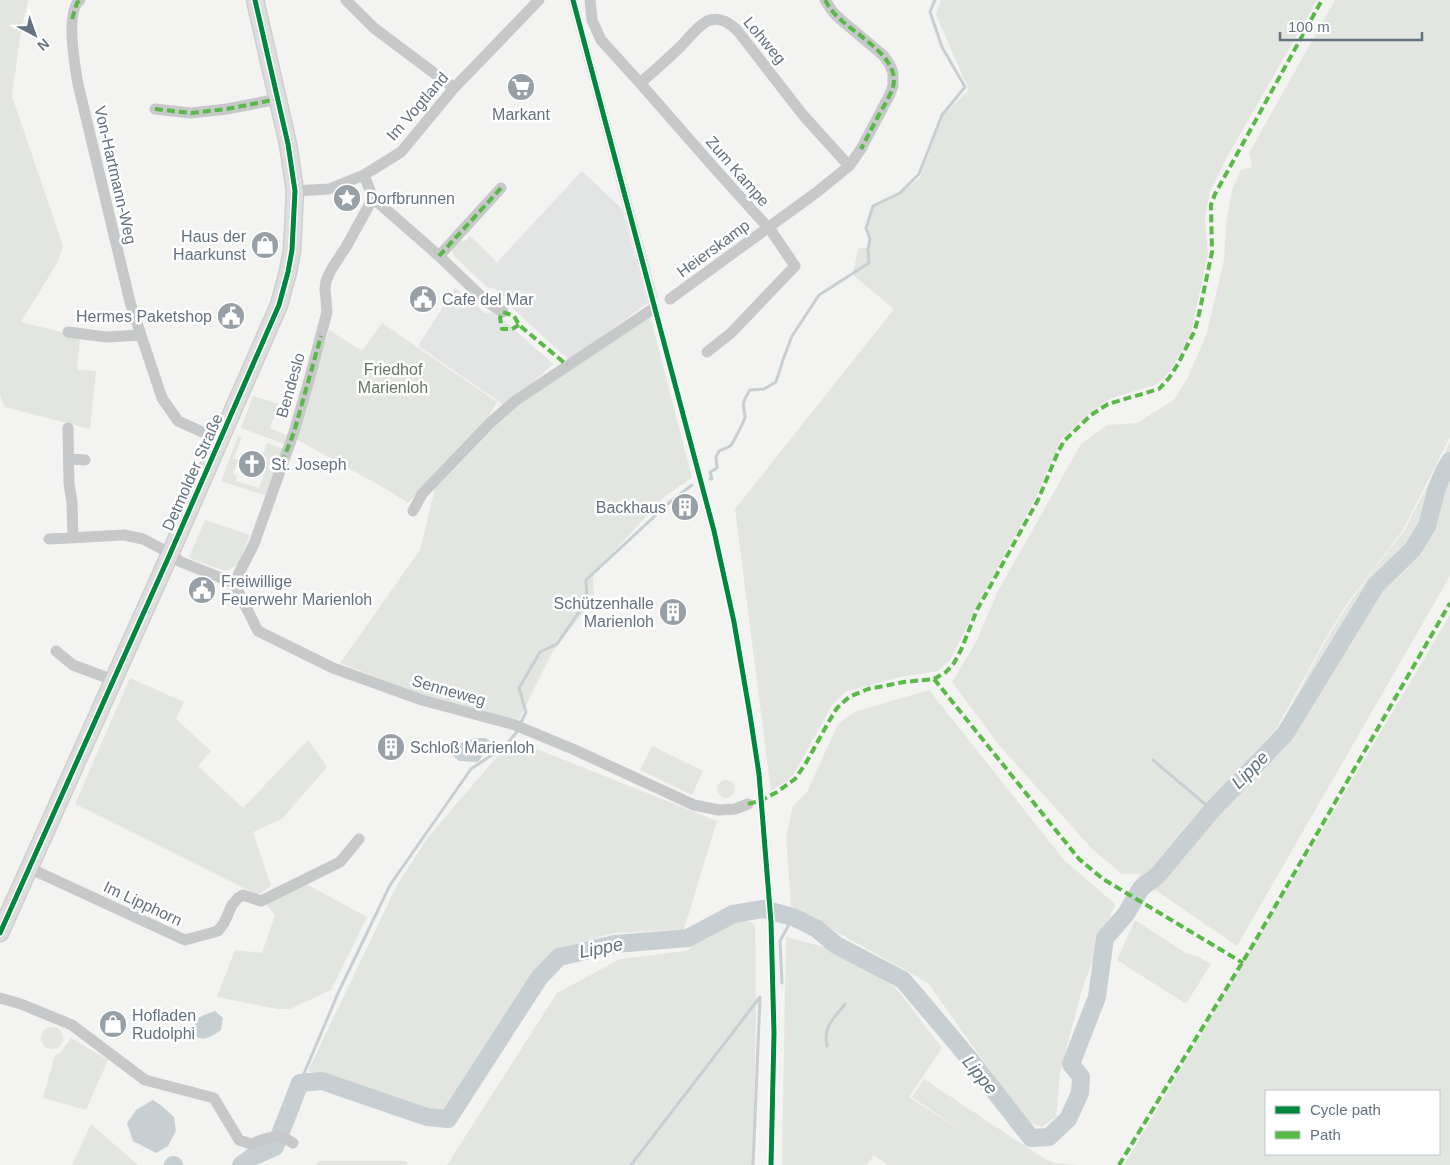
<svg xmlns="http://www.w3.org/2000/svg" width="1450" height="1165" font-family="Helvetica,sans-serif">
  <rect width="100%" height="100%" fill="#f3f3f1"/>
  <!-- built -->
  <path fill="#e3e4e4" d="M582,171L622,209L648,303L569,360L511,307L522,293L512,304L495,289L488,288L454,256L459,238L464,242L470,236L498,263L499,262L498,261Z
    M455,288L485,313L495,312L553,364L529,386L504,405L418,346Z"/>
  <!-- green -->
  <path fill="#e2e5e0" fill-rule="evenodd" d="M0,0H28L20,38L12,96L63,246L57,263L21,322L80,337L77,370L96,371L90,429L5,407L0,395Z
    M568,0H577L658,297L648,303Z
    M941,0H1317L1226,159L1209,194L1205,220L1208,253L1191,333L1175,363L1165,377L1156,385L1111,398L1090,413L1062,438L1035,499L987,587L950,660L938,671L900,677L845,692L832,705L792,777L771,791L735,509L894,309L853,275L858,248H867L870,239L866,228L873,206L900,193L920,178L943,115L969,90L936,15Z
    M1335,0H1450V437L1403,530L1346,605L1323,643L1277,728L1165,848L1278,730L1324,644L1348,605L1374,569L1404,531L1450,442V576L1237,946L1138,878L1141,874H1122L1092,849L999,745L952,682L976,642L997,593L1081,444L1107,425L1137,423L1174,400L1188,377L1207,333L1224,260L1226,225L1232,190L1241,170L1252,167L1249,153Z
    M556,206L560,209L520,251L517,248Z
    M470,236L489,256L484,261L490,267L479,279L454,256L451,247L459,238L464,242Z
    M650,316L692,478L665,496L593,574L594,599L553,651L518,721L415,692L340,663L420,550L435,488L491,427L518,405Z
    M382,323L497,402L486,421L408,503L386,489L296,439L329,330L362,351Z
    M253,396L279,404L270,428L287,435L284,444L241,428Z
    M238,436L242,437L234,458L238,460L233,474L237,476L236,481L259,488L266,469L264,468L267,459L262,457L267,443L283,449L267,496L221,481Z
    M205,520L250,535L238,565L225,571L194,560L189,557Z
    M1450,615V1165H1124ZM1439,1091V1154H1266V1091Z
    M130,678L184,702L176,719L211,751L198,766L243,808L308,740L327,767L282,819L253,832L271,886L258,895L75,804Z
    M929,690L1064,860L1115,904L1082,989L1060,1073L1056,1117L1042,1127L1026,1121L928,983L791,906L786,837L793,806L807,792L838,724L854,712Z
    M512,739L717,821L684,929L614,933L559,948L535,973L442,1115L308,1071L397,885L429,836Z
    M652,746L703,771L692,795L640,770Z
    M717 789a9 9 0 1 1 18 0a9 9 0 1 1-18 0Z
    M306,884L367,917L331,990L290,1009H278L217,997L235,950L262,953L275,915L266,904Z
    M734,916L755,924L756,1016L753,1165H447L557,993L620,959L686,951Z
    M1135,920L1187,954L1197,956L1211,964L1186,1004L1117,960Z
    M786,937L835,950L895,987L942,1048L909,1097L971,1137L912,1097L924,1079L1043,1158L1055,1163L1077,1165H888L874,1155L867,1165H782Z
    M41 1038a11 11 0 1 1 22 0a11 11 0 1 1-22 0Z
    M71,1038L108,1060L86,1110L43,1098L55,1055L60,1053Z
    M91,1124L138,1165H72Z
    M318,1161H406L408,1165H317Z"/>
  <!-- water -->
  <path fill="#c8cfd2" d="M475,738H485L492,742L478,762L459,761L452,755V746Z
    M215,1011L223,1018L221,1030C210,1037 204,1043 192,1034C196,1016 199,1017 215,1011Z
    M153,1100L162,1106L174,1117L176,1131L168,1146L156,1153L133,1141L127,1123L136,1110Z"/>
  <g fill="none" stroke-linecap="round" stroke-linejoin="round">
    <!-- stream -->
    <path stroke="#c8cfd2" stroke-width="3" d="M710,479H712L710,472L717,468L716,457L719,451C723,449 727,448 730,446C732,445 745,420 745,417C745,414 744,412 744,409C742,401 746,397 750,390L764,389L776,382L783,360L792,336L819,295L869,263L868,249L870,239L866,228L873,206L900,193L919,174L942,115L965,87L942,47L930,12L935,0
      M1153,760L1212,810
      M782,983L780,941L793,917
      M827,1046C823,1026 833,1020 845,1004
      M300,1083L339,991L390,885L471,769L505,746L516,733L526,712L519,688L540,652L557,644L587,600L586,580L670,502L692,485
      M631,1165L760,997
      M753,1165L760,998"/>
    <!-- river -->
    <path stroke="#c8cfd2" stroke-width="18" d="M173,1165H174
      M241,1165L252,1157L275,1147L300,1083L322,1081L427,1117L448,1119L539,978L559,957L615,944L688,938L733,914L763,909L793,917L817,929L836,945L903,980L968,1057L1031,1138L1049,1137L1068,1119L1080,1093L1081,1077L1071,1064L1097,997L1105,938L1126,914L1141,888L1157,876L1212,810L1285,734L1376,585L1413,549L1427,526L1437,488L1444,471L1450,461"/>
    <defs>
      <path id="secondary" d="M0,933L170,554L279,305L288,272L292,250L295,191L288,144L255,0"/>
    </defs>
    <!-- secondary casing -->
    <use href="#secondary" stroke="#cfcfcf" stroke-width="19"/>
    <!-- street -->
    <path stroke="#c7c8c9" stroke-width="11" d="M80,0C65,11 75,67 78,84L130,302L162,398L178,421L220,440
      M346,0L374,28L454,88
      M590,0L592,20L601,40L640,83L717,171L772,232L795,266L731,333L707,352
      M640,83C654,71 668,59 681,46C688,39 700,23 710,20C721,17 729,23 737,30L803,115L849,166
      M155,109L191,113L227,109L278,99
      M364,175L373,198L439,256L487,302L503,312
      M295,191L329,189L364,175L401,152L454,88L539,0
      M439,256L501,188
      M670,299L817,192L849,166L861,149L889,96L893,86V73L890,65L884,56L840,19L833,12L825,0
      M68,332L106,337L141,335
      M68,428L69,484L72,502L73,537
      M69,459L85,460
      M413,511L422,494L490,423L515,401L651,310
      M49,539L124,535L143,539L164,550L181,562L234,583L258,631L333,668L422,700L515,725L575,750L694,805L719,810L735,809L748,804
      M234,583L254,544L294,432L310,377L327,312L325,289L326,281L331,270L346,247L373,198
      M56,651L73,665L113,680
      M29,868L185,940L218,931L224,923L232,905L238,898L243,895L261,901L340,862L359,839
      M0,998L21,1004L72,1025L145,1080L214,1098L239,1140L251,1144C268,1138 276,1132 293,1143"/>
    <!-- secondary -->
    <use href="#secondary" stroke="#ddd" stroke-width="16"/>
    <!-- quiet -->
    <path stroke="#58b947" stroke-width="4" stroke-dasharray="8 4" stroke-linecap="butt" d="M825,0C829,7 833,13 839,18C857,36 901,58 893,87C890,96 885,104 881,111C874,124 868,136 861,149
      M72,19L77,3L80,0
      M155,109L191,113L227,109L278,99
      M439,256L501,188
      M519,325L512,329H502L500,318L503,312L514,316L519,325L567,365
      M282,463L294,432L321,336
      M934,679L1079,859L1103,879L1243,963
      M748,804L762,800L777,792L795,779L806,763L828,723L837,708L849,697L868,689L904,682L934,679L946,672L954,663L961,650L977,610L1038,500L1058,452L1064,441L1091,415L1108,404L1159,389L1169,378L1178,364L1195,330L1199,314L1212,252L1211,205L1215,194L1322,0
      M1119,1165L1254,943L1450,603"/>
    <defs>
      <path id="cycleway" d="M573,0L714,531L734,622L750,715L759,774L771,922L774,1033L771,1165
        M0,933L170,554L279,305L288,272L292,250L295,191L288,144L255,0"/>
    </defs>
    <!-- cycleway casing -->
    <use href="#cycleway" stroke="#fff" stroke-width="8"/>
    <!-- cycleway -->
    <use href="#cycleway" stroke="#00873e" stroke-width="5"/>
  </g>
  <!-- icons -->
  <defs>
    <symbol id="supermarket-disc" viewBox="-11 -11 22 22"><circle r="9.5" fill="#979fa7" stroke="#fff"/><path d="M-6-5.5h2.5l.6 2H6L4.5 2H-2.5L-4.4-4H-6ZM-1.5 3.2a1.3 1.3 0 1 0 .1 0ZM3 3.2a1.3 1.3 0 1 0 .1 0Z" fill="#fff"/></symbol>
    <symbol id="sight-disc" viewBox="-11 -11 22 22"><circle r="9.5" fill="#979fa7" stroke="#fff"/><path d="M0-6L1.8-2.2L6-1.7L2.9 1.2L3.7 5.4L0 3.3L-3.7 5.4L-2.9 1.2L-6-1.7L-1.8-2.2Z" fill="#fff"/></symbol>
    <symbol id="shop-disc" viewBox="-11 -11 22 22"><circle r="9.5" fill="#979fa7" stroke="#fff"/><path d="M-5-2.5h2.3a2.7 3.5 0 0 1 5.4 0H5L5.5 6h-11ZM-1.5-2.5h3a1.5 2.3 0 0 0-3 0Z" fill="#fff"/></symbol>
    <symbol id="civic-disc" viewBox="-11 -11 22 22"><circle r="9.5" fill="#979fa7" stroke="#fff"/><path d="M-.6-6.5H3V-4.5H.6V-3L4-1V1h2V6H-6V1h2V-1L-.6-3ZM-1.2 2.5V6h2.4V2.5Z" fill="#fff"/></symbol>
    <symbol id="church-disc" viewBox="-11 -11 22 22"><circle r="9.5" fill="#979fa7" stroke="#fff"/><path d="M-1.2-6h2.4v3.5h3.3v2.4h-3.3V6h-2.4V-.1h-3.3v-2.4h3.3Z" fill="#fff"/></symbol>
    <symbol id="building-disc" viewBox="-11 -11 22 22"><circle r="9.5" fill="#979fa7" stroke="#fff"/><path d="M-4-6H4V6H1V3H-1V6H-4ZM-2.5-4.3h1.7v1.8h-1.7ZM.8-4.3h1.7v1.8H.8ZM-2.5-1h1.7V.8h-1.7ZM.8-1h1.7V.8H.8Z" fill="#fff"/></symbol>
  </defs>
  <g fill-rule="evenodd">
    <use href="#supermarket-disc" x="505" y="71" width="32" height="32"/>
    <use href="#sight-disc" x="331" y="182" width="32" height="32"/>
    <use href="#shop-disc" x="249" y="229" width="32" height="32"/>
    <use href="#civic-disc" x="407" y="283" width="32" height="32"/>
    <use href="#civic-disc" x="215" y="300" width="32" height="32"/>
    <use href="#church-disc" x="236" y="448" width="32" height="32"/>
    <use href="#building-disc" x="669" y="491" width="32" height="32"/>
    <use href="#civic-disc" x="186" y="574" width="32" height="32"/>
    <use href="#building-disc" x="657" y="596" width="32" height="32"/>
    <use href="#building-disc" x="375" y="731" width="32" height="32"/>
    <use href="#shop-disc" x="97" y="1008" width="32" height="32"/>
  </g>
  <g text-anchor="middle" stroke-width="5" stroke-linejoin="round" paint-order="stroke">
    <!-- street labels -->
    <g font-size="16" fill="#65727f" stroke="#fff">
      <text transform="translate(765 40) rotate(50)" y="6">Lohweg</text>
      <text transform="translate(417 106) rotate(-49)" y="6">Im Vogtland</text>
      <text transform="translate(738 171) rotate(49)" y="6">Zum Kampe</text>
      <text transform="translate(116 175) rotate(77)" y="6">Von-Hartmann-Weg</text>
      <text transform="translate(713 248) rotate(-36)" y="6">Heierskamp</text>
      <text transform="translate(290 385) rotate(-74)" y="6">Bendeslo</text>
      <text transform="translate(192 472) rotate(-66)" y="6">Detmolder Straße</text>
      <text transform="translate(449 690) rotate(16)" y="6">Senneweg</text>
      <text transform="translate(143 903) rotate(25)" y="6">Im Lipphorn</text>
    </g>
    <!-- poi labels -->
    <g font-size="16" fill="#65727f" stroke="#fff" text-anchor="start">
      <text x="521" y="120" text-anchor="middle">Markant</text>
      <text x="366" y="204">Dorfbrunnen</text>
      <text x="246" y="242" text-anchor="end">Haus der<tspan x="246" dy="18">Haarkunst</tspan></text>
      <text x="442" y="305">Cafe del Mar</text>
      <text x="212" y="322" text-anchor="end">Hermes Paketshop</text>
      <text x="271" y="470">St. Joseph</text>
      <text x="666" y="513" text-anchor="end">Backhaus</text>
      <text x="221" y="587">Freiwillige<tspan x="221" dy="18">Feuerwehr Marienloh</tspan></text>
      <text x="654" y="609" text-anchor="end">Schützenhalle<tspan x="654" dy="18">Marienloh</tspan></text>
      <text x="410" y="753">Schloß Marienloh</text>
      <text x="132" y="1021">Hofladen<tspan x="132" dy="18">Rudolphi</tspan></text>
    </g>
    <!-- park labels -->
    <g font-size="16" fill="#667763" stroke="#fff">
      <text x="393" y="375">Friedhof<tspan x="393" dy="18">Marienloh</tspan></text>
    </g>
    <!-- water labels -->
    <g font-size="18" font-style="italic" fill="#61737c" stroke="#fff">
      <text transform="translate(1250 770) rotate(-46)" y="6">Lippe</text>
      <text transform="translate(601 948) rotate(-11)" y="6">Lippe</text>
      <text transform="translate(980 1075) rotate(51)" y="6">Lippe</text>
    </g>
  </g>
  <!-- legend -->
  <rect x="1265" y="1090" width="175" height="65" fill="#ffffff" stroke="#c1c7cc"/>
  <rect x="1275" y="1106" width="25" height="8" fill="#00873e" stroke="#c1c7cc"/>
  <text x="1310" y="1115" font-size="15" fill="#65727f">Cycle path</text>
  <rect x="1275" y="1131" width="25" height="8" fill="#58b947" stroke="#c1c7cc"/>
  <text x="1310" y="1140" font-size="15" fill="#65727f">Path</text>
  <!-- north arrow -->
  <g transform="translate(35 35) rotate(139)" stroke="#ffffff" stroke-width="4" paint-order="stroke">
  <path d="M0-4L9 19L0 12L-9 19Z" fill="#65727f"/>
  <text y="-8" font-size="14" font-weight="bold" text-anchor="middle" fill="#65727f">N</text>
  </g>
  <!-- scale -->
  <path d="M1280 32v8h142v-8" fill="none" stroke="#65727f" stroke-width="2.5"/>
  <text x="1288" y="32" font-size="15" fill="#65727f" stroke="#ffffff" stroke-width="4" paint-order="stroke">100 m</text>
</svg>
